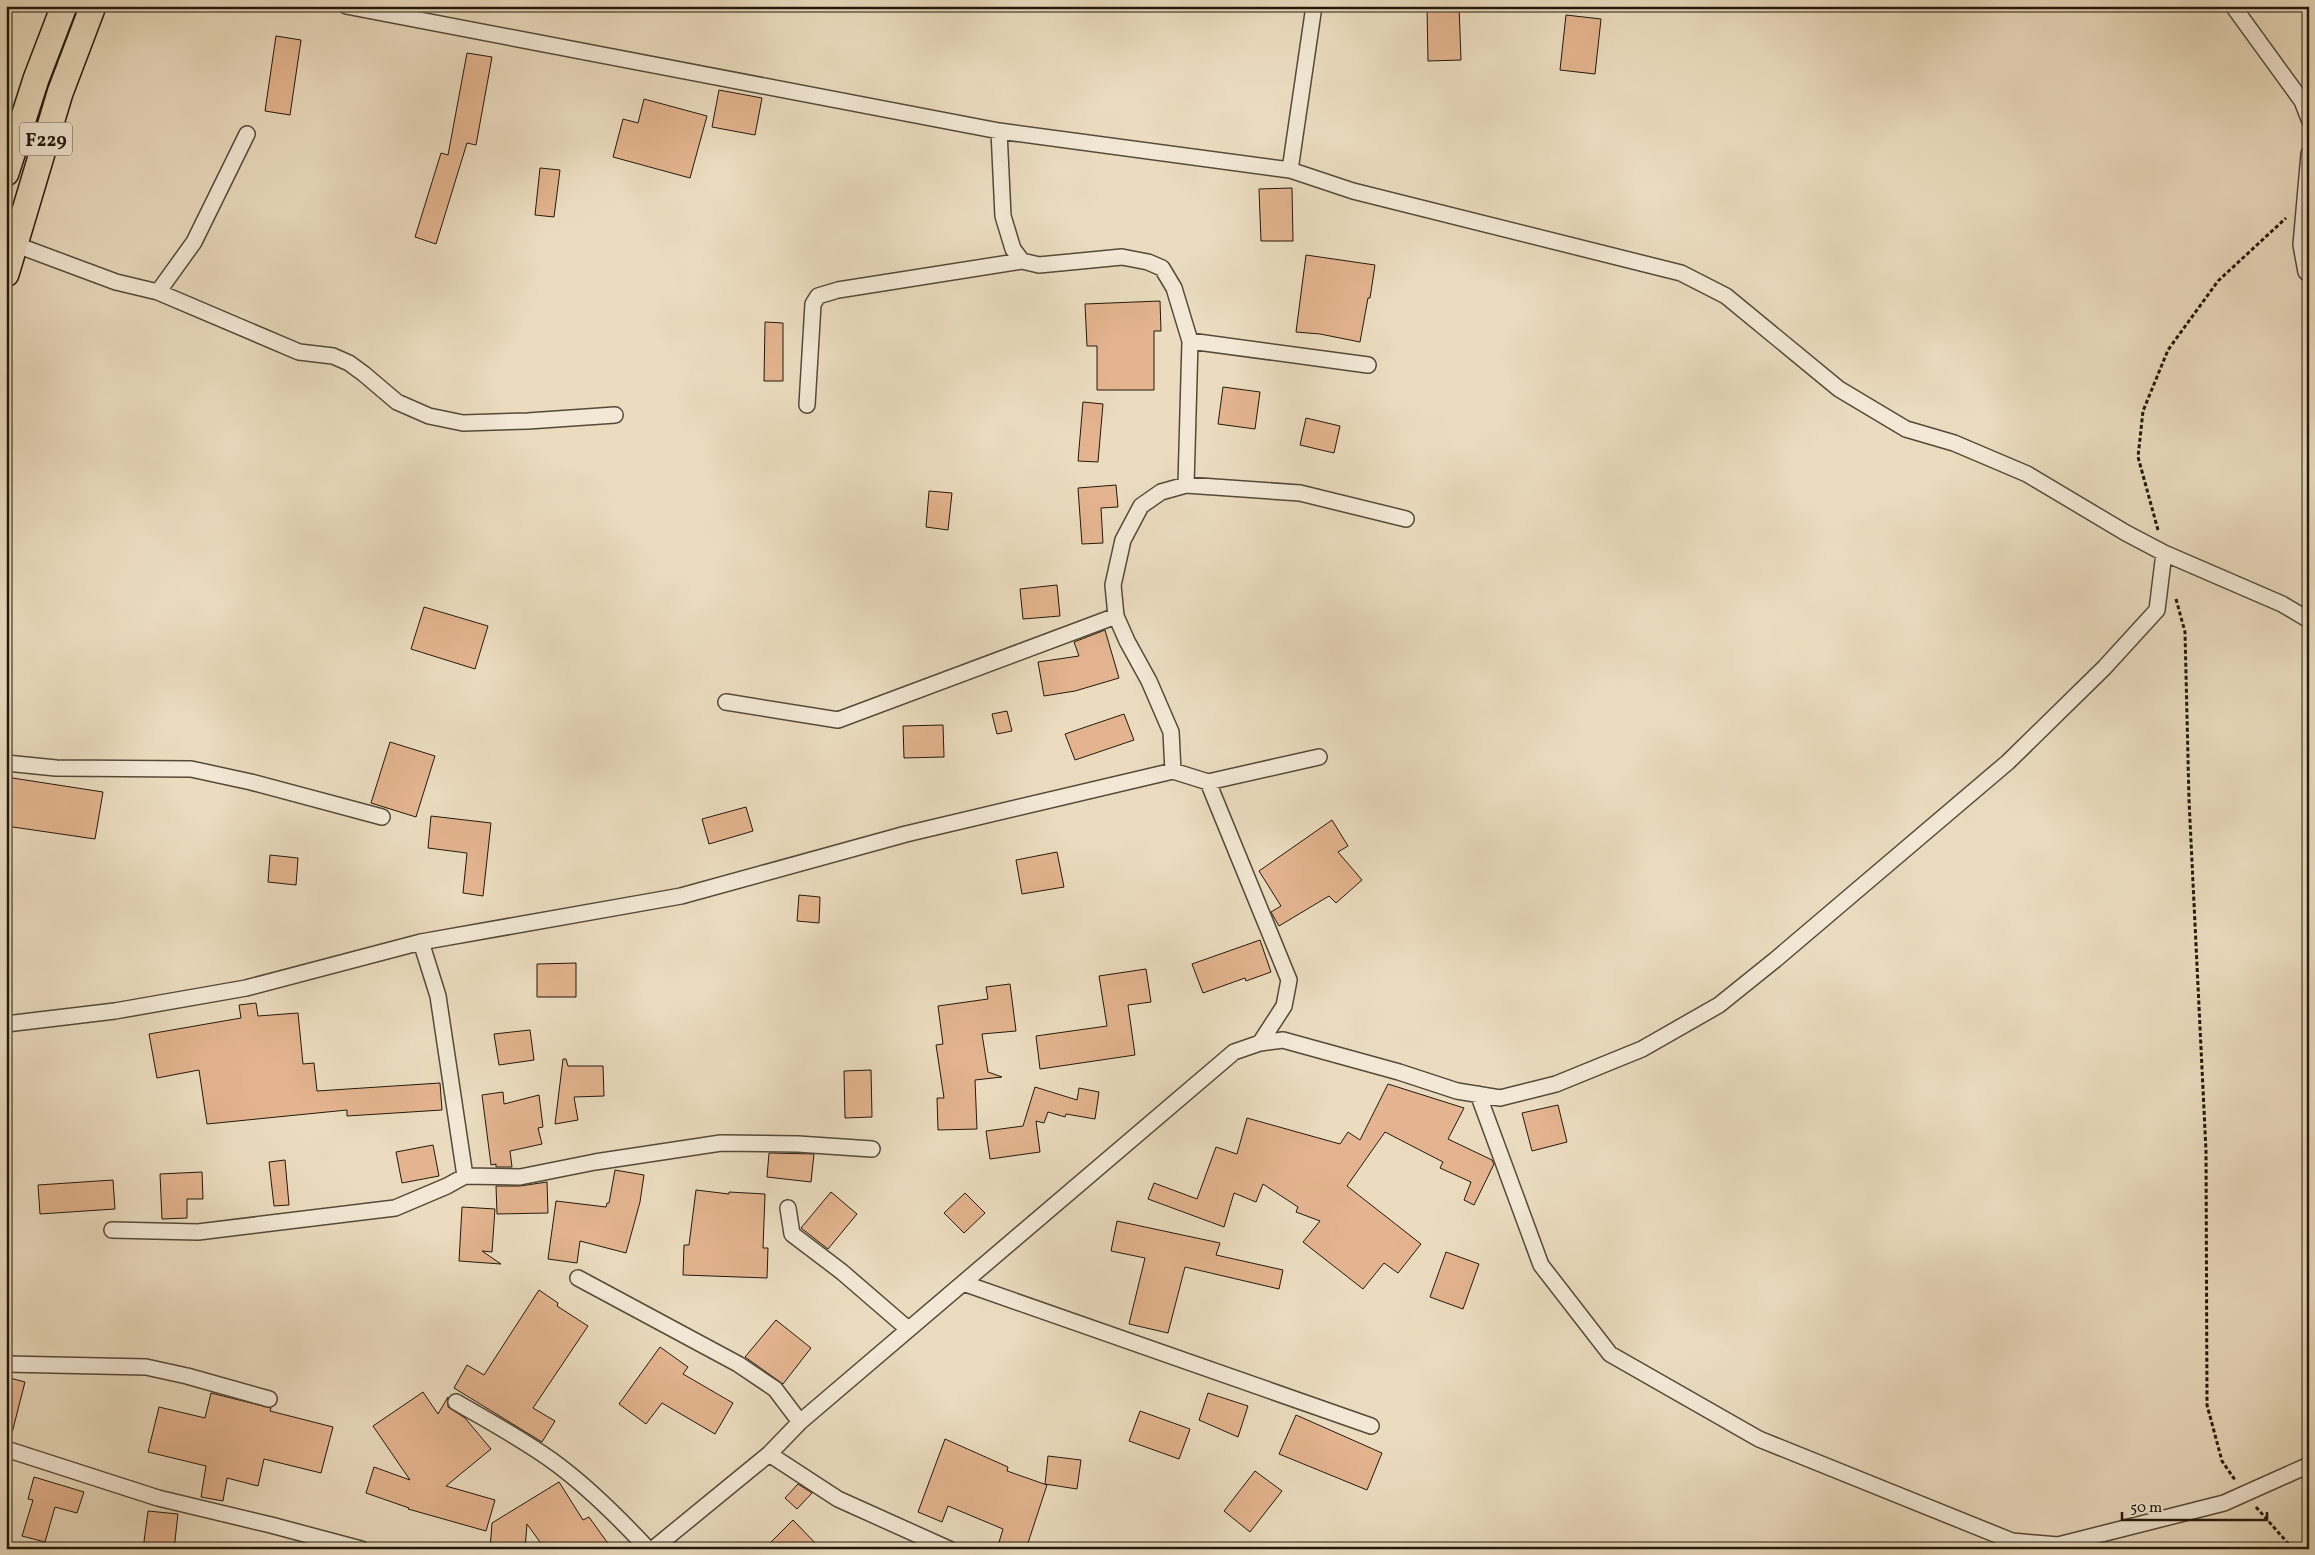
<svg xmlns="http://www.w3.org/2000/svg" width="2315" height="1555" font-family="Vollkorn,serif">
  <rect width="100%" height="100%" fill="#ebdcbf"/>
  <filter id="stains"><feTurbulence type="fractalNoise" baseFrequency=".004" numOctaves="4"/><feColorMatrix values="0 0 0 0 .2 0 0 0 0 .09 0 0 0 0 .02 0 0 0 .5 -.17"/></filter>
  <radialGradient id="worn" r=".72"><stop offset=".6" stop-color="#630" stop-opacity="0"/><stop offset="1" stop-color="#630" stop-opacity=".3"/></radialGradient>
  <!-- building -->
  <path fill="#e3b48f" stroke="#23190c" d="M1427,6H1459L1461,60L1428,61Z
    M1566,15L1601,19L1595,74L1560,70Z
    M276,36L301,40L290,115L265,111Z
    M467,53L492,57L476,145L467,143L436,244L415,237L441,153L448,155Z
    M719,90L762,98L755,135L712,127Z
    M644,99L707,116L690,178L613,157L623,119L638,123Z
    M540,168L560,170L554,217L535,215Z
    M1292,188L1293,241H1261L1259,189Z
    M1306,255L1375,265L1370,298H1368L1360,342L1320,334L1296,332Z
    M1160,301L1161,331H1154V390H1097V346H1087L1085,304Z
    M765,322L783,323V381H764Z
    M1223,387L1260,392L1255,429L1218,424Z
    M1083,402L1103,404L1098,462L1078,461Z
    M1306,418L1340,426L1334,453L1300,445Z
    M1116,485L1118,507L1101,508L1103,543L1082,544L1078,488Z
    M929,491L952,493L948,530L926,527Z
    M1057,585L1060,616L1023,619L1020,589Z
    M424,607L488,626L475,669L411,649Z
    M1105,630L1119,678L1075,691L1044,696L1038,662L1079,656L1074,642Z
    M1007,711L1012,731L997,734L992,714Z
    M1124,714L1134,740L1075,760L1065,734Z
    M943,725L944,757L904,758L903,726Z
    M390,742L435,756L416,817L371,803Z
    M6,777L103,792L95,839L6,826Z
    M746,807L753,831L709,844L702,819Z
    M431,816L491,823L483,896L463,893L467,853L428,848Z
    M1332,820L1348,846L1338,852L1362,880L1336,903L1329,896L1279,926L1271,912L1281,906L1259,871Z
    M1057,852L1064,887L1022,894L1016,860Z
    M270,855L298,858L296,885L268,882Z
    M799,895L820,897L819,923L797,921Z
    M1260,940L1271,972L1246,981L1245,978L1203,993L1192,964Z
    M576,963V997H537V964Z
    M1146,969L1151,1002L1128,1005L1135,1055L1040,1069L1036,1036L1107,1026L1099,976Z
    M1010,984L1016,1031L982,1034L988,1072L1002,1077L975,1080L977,1129L938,1130L937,1098H944L936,1045L943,1044L938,1006L988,999L986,987Z
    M256,1003L258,1016L298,1013L303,1064L314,1063L317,1091L440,1083L442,1110L347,1116V1110L207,1124L199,1070L157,1078L149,1034L241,1018L239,1005Z
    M530,1030L534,1060L499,1065L494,1034Z
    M563,1059H566L568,1066H603L604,1096L574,1097L578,1120L555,1124Z
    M871,1070L872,1117L845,1118L844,1071Z
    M1388,1084L1464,1108L1448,1139L1492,1160L1494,1164L1474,1205L1464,1200L1471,1182L1440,1168L1443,1162L1385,1132L1347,1186L1421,1244L1398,1273L1384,1263L1363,1289L1303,1242L1320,1221L1296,1212L1298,1207L1263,1184L1256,1202L1234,1193L1224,1227L1148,1199L1154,1183L1197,1199L1216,1147L1237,1154L1247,1118L1340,1144L1348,1132L1360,1140Z
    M1035,1087L1077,1100L1079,1088L1099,1092L1095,1119L1066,1114L1065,1117L1048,1112L1044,1123L1036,1121L1040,1152L990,1159L986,1131L1023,1126Z
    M503,1092L504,1104L539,1095L543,1127L538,1128L542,1144L510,1151L512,1167H496V1164L491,1165L482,1095Z
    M1558,1105L1567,1142L1532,1151L1522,1113Z
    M433,1145L439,1176L402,1183L396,1152Z
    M769,1153L814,1154L811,1182L767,1177Z
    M285,1160L289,1205L274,1206L269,1162Z
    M615,1170L644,1175L640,1202L626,1253L580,1241L577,1263L548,1259L556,1201L606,1207L607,1203H609Z
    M202,1172L203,1199H187V1218L162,1219L160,1174Z
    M113,1180L115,1209L40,1214L38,1185Z
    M547,1182L548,1213L497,1214L496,1186H520Z
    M696,1190L729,1194V1192L765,1194L763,1248H768L767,1278L683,1275L684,1245H689Z
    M831,1192L857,1214L828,1249L801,1228Z
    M965,1193L985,1213L964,1233L944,1213Z
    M462,1207L495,1209L492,1252L482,1251L501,1264L459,1261Z
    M1117,1221L1220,1243L1216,1255L1283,1270L1279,1289L1185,1267L1168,1333L1129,1324L1145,1258L1111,1251Z
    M1446,1252L1479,1264L1463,1309L1430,1297Z
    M539,1290L558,1303L557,1306L588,1326L533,1408L555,1421L542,1442L454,1388L467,1365L484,1375Z
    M776,1320L811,1348L783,1384L745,1357Z
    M660,1347L688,1367L683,1374L733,1403L715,1434L662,1403L646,1424L619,1404Z
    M6,1377L25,1382L12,1433L6,1432Z
    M423,1392L438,1414L448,1397V1407L465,1418L491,1449L446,1486L495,1500L486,1531L408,1509L409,1508L366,1493L374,1467L410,1480L373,1426Z
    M211,1393L271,1408L270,1411L333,1427L321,1473L264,1459L258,1486L227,1478L223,1501L201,1497L206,1466L148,1452L159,1407L205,1418Z
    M1208,1393L1248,1406L1238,1437L1199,1420Z
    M1140,1411L1190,1429L1179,1459L1129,1441Z
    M1296,1415L1382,1453L1367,1490L1279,1454Z
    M945,1439L1008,1467L1007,1471L1047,1485L1026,1549H997L1003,1529L948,1506L942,1522L918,1512Z
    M1048,1456L1081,1460L1077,1489L1045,1484Z
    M1255,1471L1282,1491L1250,1532L1224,1511Z
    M34,1477L84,1492L77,1513L55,1507L45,1542L22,1536L33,1500L28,1499Z
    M559,1482L583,1520L589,1517L612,1549H545L527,1524L525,1549H490L492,1523Z
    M798,1484L812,1493L797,1509L785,1498Z
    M148,1511L178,1514L174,1549H143Z
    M793,1520L821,1549H764Z"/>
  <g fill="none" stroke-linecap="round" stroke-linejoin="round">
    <defs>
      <path id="street" d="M346,6L999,131L1290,170L1353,191L1681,273L1726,296L1839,389L1906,429L1954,443L2027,474L2126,533L2164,553L2282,604L2309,620
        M2233,6L2302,101L2309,119
        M999,131L1003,216L1013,249L1022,261L1039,265L1122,257L1148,262L1162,268L1174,288L1190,341L1186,485
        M2309,154L2301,245L2306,272L2309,274
        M1290,170L1314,6
        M14,244L116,282L158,292L299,352L333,356L349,363L364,374L397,402L429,416L463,423L528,421L615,415
        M158,292L194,242L247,134
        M1190,341L1368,365
        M807,405L813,304L818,296L838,290L1022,261
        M726,702L838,720L1116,616
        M6,763L56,768L191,769L251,782L382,817
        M1173,771L1171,732L1149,681L1127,641L1116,616L1113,585L1123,540L1141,506L1161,492L1186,485L1300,493L1406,519
        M1208,782L1289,980L1284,1006L1260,1043
        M421,942L438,996L465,1176
        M6,1024L115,1011L246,988L421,942L681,896L906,834L1173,771L1208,782L1319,757
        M1478,1094L1541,1265L1610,1354L1759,1439L2012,1541L2058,1545L2224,1503L2309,1465
        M788,1208L792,1234L842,1272L908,1329
        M112,1230L198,1232L395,1208L447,1186L465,1176L520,1177L595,1162L721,1143L798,1144L872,1149
        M578,1278L738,1364L775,1389L800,1422
        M963,1283L1371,1426
        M6,1364L146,1367L187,1376L269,1399
        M456,1402C490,1422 526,1441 558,1465C590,1489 620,1519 648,1549
        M6,1449L158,1498L271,1525L361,1549
        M769,1454L838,1499L949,1549
        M653,1549L769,1454L800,1422L1234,1052L1260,1043L1283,1040L1399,1072L1457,1091L1500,1098L1556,1084L1642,1049L1719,1005L1775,960L2008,762L2104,668L2157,610L2164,553"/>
      <path id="primary" d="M6,173L36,79L64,6
        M6,274L60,93L93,6"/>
    </defs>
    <!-- street casing -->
    <use href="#street" stroke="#554a39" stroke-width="18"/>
    <!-- primary casing -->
    <use href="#primary" stroke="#23190c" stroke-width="28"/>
    <!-- path -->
    <path stroke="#23190c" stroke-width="3" stroke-dasharray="4 2.5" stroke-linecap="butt" d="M2158,530L2138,457L2143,411L2168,350L2218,281L2286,218
      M2176,599L2185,632L2189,800L2206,1151L2207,1405L2222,1461L2235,1480
      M2256,1507L2293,1549"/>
    <!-- street -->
    <use href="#street" stroke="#f2e8d5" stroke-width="15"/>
    <!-- primary -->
    <use href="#primary" stroke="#ebdcbf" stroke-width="25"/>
  </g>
  <g text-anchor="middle" stroke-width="4.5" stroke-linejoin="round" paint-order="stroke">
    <!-- shield labels -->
    <rect fill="#f2e8d5" stroke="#615748" stroke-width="1" x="20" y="122.5" width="52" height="33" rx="4"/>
    <g font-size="19" font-weight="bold" fill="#23190c">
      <text x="46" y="146">F229</text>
    </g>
  </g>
  <!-- margin -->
  <rect width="2315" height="1555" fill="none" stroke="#ebdcbf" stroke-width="25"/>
  <rect x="8" y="8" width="2300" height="1540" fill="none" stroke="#23190c" stroke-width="2.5"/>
  <rect x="12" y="12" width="2290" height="1530" fill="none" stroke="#23190c"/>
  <!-- scale -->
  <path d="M2122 1512v8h145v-8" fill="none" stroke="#23190c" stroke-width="2.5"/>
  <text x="2130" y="1512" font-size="15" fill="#23190c" stroke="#f2e8d5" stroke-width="4" paint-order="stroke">50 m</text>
  <rect width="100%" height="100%" filter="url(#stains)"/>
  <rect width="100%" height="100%" fill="url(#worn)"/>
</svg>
